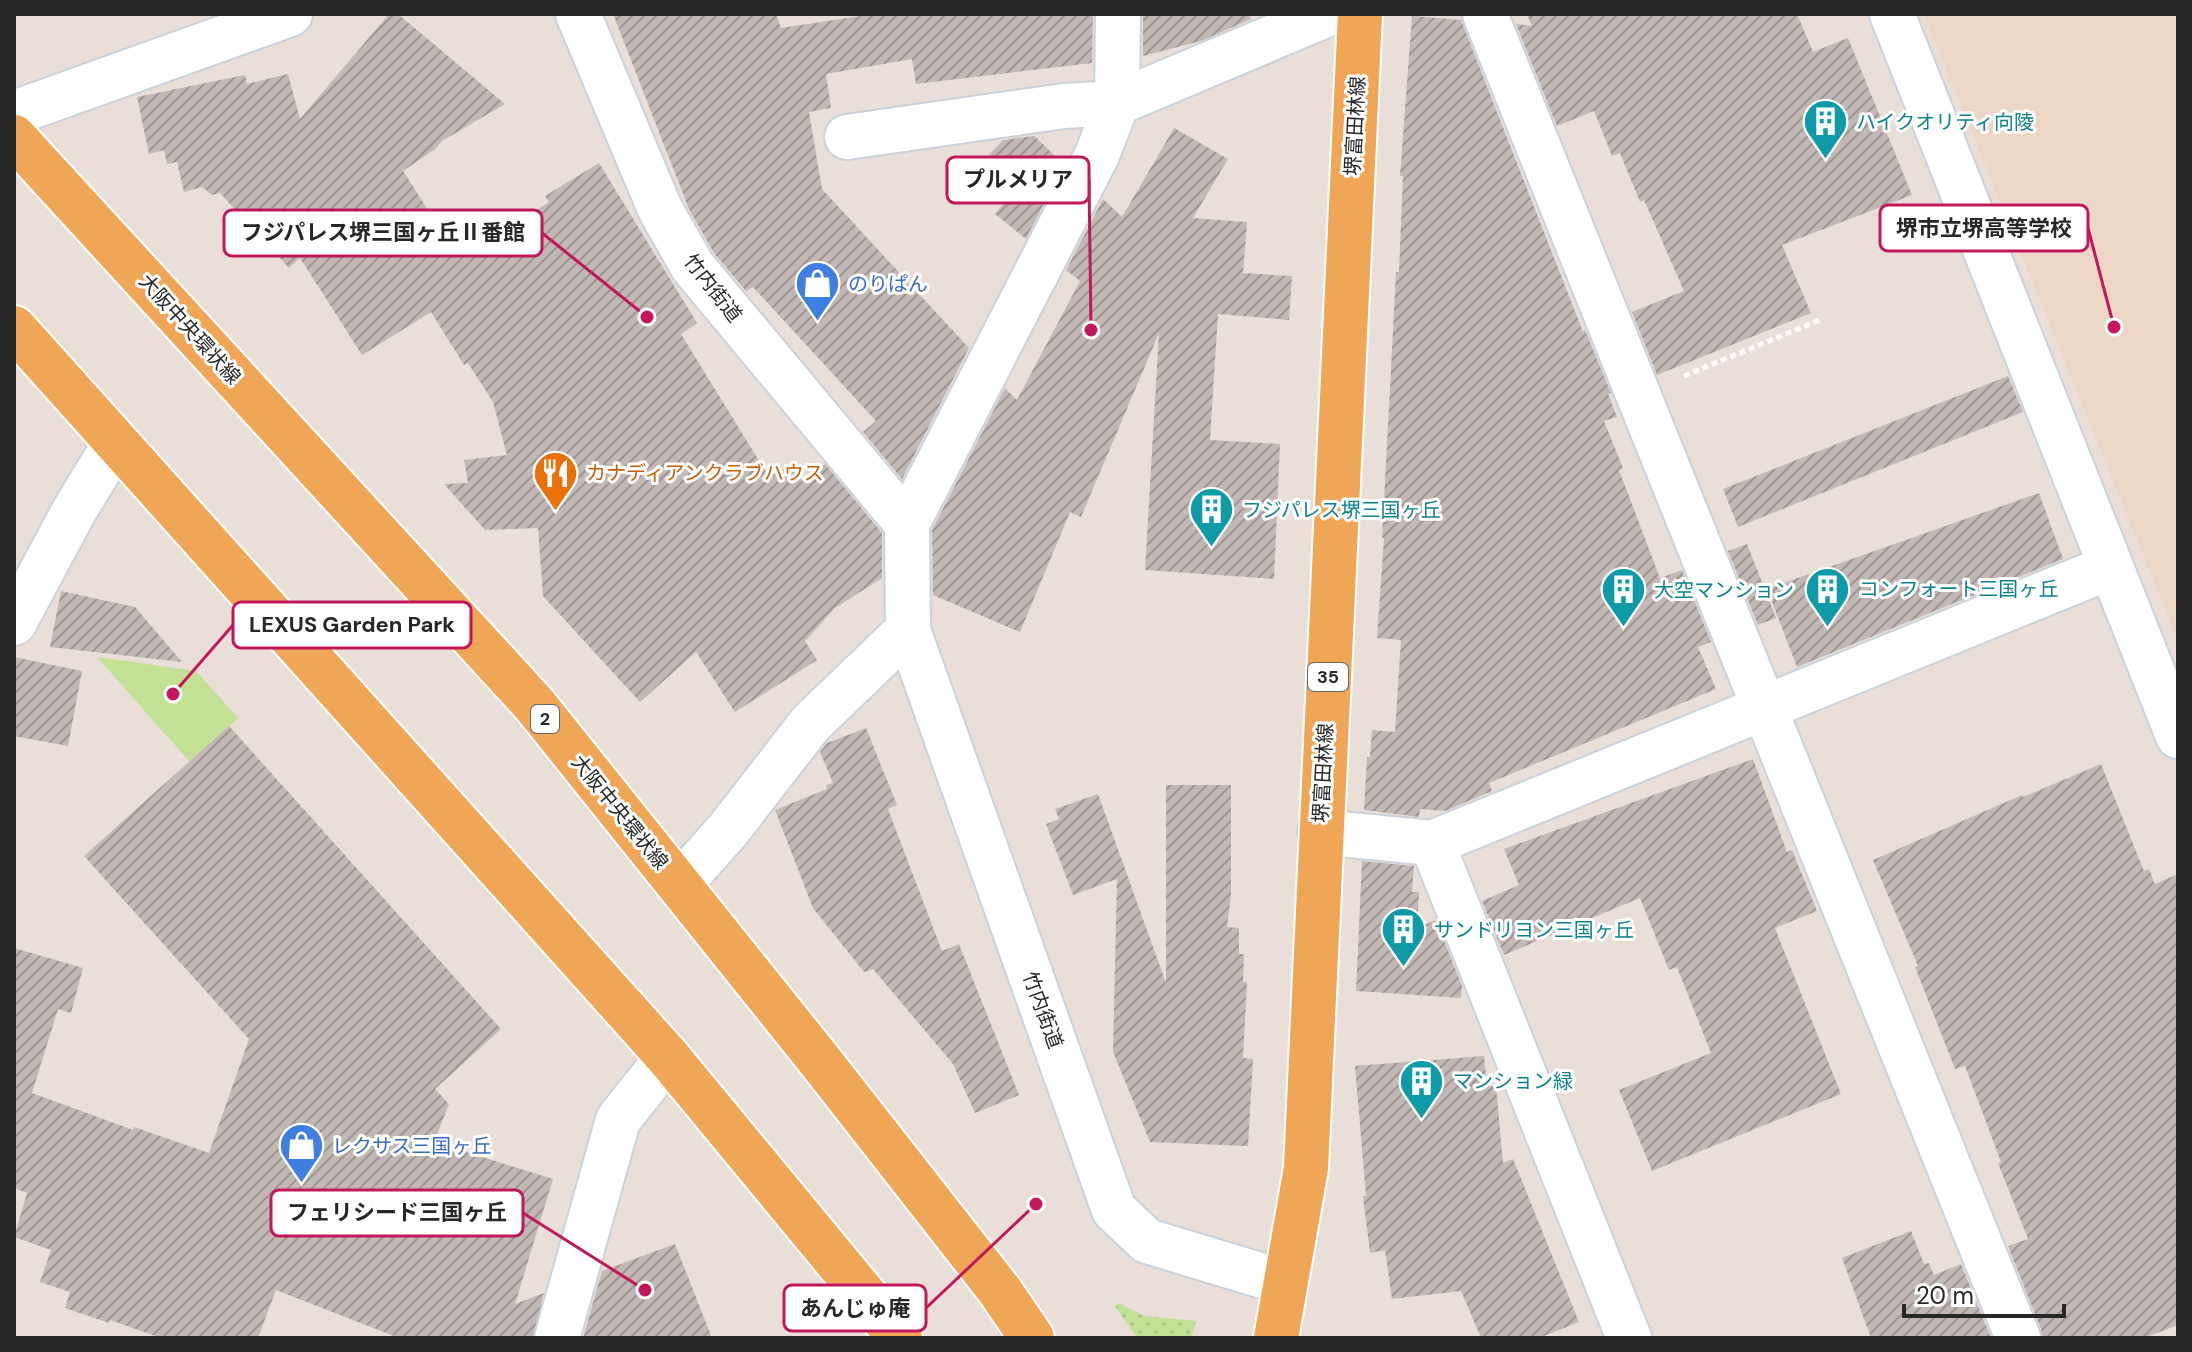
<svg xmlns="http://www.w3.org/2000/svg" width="2192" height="1352" font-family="'DM Sans','Noto Sans JP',sans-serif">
  <defs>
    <pattern id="grass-dots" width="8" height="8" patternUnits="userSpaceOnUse" patternTransform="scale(2)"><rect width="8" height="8" fill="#c2e194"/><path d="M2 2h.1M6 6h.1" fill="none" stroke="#a7c180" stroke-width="1.8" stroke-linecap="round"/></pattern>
    <pattern id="building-hatch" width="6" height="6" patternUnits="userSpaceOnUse" patternTransform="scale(2)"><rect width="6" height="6" fill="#c2b8b5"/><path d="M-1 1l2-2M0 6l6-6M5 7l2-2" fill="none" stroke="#9e9693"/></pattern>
  </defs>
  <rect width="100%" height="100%" fill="#eaded8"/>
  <!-- education -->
  <path fill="#ecd7c7" d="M1924,14H2178V641Z"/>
  <!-- grass -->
  <path fill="url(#grass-dots)" d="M1118,1303L1145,1316L1196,1321L1191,1338H1137L1115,1306Z"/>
  <!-- park -->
  <path fill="#c2e194" d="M97,657L196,671L238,718L190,762Z"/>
  <!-- building -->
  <path fill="url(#building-hatch)" d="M389,14H398L505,104L442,141L435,149L403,171L459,258L549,202L545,196L599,163L697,323L681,334L769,477L792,464L803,482L825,464L882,533V578L835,608L805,641L817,660L735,712L696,652L640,702L543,596L538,528L485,530L444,484L468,483L464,460L507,455L493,402L468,363L464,365L431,312L362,355L300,258L289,268L220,193L212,195L202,187L184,192L177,162L167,164L164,150L149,154L137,97L245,75L247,84L288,74L300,119Z
    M613,14H776L781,28L874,14H1093L1092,63L916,84L912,59L826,74L831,108L809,112L822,189L969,348L902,479L863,432L876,421L753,287L746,291L714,253L689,209Z
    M1143,14H1250L1251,19L1201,41L1143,56Z
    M1527,14H1797L1813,52L1848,38L1912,195L1782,245L1811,313L1657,375L1632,312L1684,291L1644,200L1640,202L1620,153L1612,156L1594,111L1557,126L1516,24L1532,26Z
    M1412,16L1461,20L1583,332L1585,330L1611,393L1608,394L1617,417L1604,421L1623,468L1619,470L1660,578L1682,570L1711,642L1698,647L1716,689L1489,783L1492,791L1445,811L1420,809L1419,817L1364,810L1367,757H1370L1372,730L1395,732L1401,640L1377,638L1384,538H1382L1392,350L1396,272H1399L1403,176H1400Z
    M1174,128L1228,159L1193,218L1247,222L1243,273L1292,276L1289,320L1218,314L1210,440L1280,444L1274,579L1145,570L1159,333L1081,517L1070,512L1020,632L933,595L932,530L1005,388L1017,400L1080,281L1066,270L1103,199L1122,217Z
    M1034,136L1064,164L1026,239L995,214L1016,188L985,159L1003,140Z
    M2008,376L2023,412L1738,527L1723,489Z
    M2039,493L2063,559L1797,667L1767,589Z
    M1747,544L1776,618L1758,625L1728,551Z
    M61,591L135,607L182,662L50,647Z
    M14,657L82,671L68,746L14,736Z
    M229,726L501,1029L435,1089L449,1104L434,1142L553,1179L515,1304L544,1293L533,1338H399L276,1290L258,1338H161L110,1320L109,1323L65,1308L70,1292L40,1282L51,1250L14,1237L27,1193L14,1188V948L83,968L71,1013L58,1009L32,1093L133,1130L134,1127L209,1153L249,1039L84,856Z
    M866,728L897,805L888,809L942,951L959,944L1019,1095L975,1113L953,1064L873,969L864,972L813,908L775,810L827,789L826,785L833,783L820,752L827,743Z
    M1753,759L1787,852L1792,850L1817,911L1775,928L1841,1094L1652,1171L1619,1090L1711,1053L1677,967L1669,970L1640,898L1504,955L1482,901L1519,885L1504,849Z
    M2101,764L2144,871L2149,869L2155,884L2178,874V1325L2144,1338H2042L2041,1329L2008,1246L2028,1239L1998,1163L2001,1162L1965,1066L1955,1069L1915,967L1918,966L1873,860L2022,795L2023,797Z
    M1166,785H1231V894L1227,927L1239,928V954H1244L1243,982H1247L1243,1058L1253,1059L1248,1146L1150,1142L1113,1052L1117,879L1073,895L1046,824L1059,819L1055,809L1098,794L1166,983Z
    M1362,861L1414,866L1412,892H1419L1417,928L1436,920L1462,986L1461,998L1356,991Z
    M1484,1056L1487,1086H1496L1503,1163L1513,1159L1579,1322L1539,1338H1481L1461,1291L1392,1299L1385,1250L1370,1253L1363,1196H1366L1355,1066Z
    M1911,1231L1924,1264L1929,1263L1934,1275L1961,1264L1991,1338H1871L1842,1258Z
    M675,1244L712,1338H583L602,1271Z"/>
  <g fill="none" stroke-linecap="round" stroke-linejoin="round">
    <defs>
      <path id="street" d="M578,14L660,209L693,267L907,524
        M1485,14L2018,1338
        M1892,14L2178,736
        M14,113L290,14
        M847,137L1064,106L1117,103L1328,14
        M14,623L74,511L116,442
        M1320,832L1432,843L2110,567
        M1432,843L1629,1338
        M679,885L728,830L811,723L908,630L907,524L1097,155L1117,103L1118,14
        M557,1338L618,1120L668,1057"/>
      <path id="secondary" d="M908,630L1114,1210L1147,1241L1286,1283"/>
      <path id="primary" d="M14,137L534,704L820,1061L1000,1291L1032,1338
        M14,328L668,1057L900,1338
        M1276,1338L1306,1168L1360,14"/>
    </defs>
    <!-- street casing -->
    <use href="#street" stroke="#cad2dc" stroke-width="48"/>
    <!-- secondary casing -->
    <use href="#secondary" stroke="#cad2dc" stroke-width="48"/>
    <!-- primary casing -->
    <use href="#primary" stroke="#fff" stroke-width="48"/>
    <!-- path -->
    <path stroke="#fff" stroke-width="5" stroke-dasharray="6 4" stroke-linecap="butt" d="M1684,376L1822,319"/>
    <!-- street -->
    <use href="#street" stroke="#fff" stroke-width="44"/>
    <!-- secondary -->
    <use href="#secondary" stroke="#fff" stroke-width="44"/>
    <!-- primary -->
    <use href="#primary" stroke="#efa657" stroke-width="44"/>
  </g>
  <!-- icons -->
  <defs>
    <symbol id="building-pin" viewBox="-11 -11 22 30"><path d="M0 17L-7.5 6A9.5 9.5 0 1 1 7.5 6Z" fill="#0f9aa8" stroke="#fff"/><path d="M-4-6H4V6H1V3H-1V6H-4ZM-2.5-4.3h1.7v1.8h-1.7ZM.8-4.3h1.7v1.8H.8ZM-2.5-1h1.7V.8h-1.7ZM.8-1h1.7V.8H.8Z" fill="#fff"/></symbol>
    <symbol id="shop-pin" viewBox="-11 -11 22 30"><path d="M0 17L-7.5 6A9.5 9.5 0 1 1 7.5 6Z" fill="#3f7fe0" stroke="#fff"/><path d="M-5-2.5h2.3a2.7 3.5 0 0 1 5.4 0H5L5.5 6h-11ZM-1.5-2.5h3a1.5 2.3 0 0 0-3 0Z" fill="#fff"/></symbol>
    <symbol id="restaurant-pin" viewBox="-11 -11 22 30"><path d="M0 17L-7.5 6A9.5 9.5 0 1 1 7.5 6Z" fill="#e8710a" stroke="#fff"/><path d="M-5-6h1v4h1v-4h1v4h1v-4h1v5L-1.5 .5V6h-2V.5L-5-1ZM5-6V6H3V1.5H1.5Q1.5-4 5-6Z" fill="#fff"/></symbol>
  </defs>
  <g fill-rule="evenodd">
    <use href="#building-pin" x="1800" y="96" width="51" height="69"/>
    <use href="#shop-pin" x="792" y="258" width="51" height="69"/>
    <use href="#restaurant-pin" x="530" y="448" width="51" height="69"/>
    <use href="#building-pin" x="1186" y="484" width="51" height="69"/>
    <use href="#building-pin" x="1802" y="564" width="51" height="69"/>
    <use href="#building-pin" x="1598" y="564" width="51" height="69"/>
    <use href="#building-pin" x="1378" y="904" width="51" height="69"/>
    <use href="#building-pin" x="1396" y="1056" width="51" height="69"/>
    <use href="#shop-pin" x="276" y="1120" width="51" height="69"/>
  </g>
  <g text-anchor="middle" stroke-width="6" stroke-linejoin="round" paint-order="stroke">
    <!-- shield labels -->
    <g fill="#fff" stroke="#686868" stroke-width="2">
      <rect x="1308" y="663" width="40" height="28" rx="6"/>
      <rect x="531" y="705" width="28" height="28" rx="6"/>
    </g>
    <g font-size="18" font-weight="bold" fill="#272727">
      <text x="1328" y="683">35</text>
      <text x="545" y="725">2</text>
    </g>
    <!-- culture labels -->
    <g font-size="20" fill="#0d838f" stroke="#fff" text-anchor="start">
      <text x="1856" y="129">ハイクオリティ向陵</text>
      <text x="1242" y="517">フジパレス堺三国ヶ丘</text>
      <text x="1859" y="596">コンフォート三国ヶ丘</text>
      <text x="1654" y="597">大空マンション</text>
      <text x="1434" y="937">サンドリヨン三国ヶ丘</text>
      <text x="1453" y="1088">マンション緑</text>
    </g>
    <!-- street labels -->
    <g font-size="20" fill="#272727" stroke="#fff">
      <text transform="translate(1355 126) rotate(-87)" y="7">堺富田林線</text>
      <text transform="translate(713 288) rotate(52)" y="7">竹内街道</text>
      <text transform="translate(190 329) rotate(48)" y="7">大阪中央環状線</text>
      <text transform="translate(1323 773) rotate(-87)" y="7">堺富田林線</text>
      <text transform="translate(620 812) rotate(51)" y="7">大阪中央環状線</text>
      <text transform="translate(1043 1010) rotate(70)" y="7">竹内街道</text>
    </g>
    <!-- shop labels -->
    <g font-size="20" fill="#366cbe" stroke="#fff" text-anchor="start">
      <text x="848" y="291">のりぱん</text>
      <text x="332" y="1153">レクサス三国ヶ丘</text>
    </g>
    <!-- food labels -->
    <g font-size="20" fill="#c56008" stroke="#fff" text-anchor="start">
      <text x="586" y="480">カナディアンクラブハウス</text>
    </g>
  </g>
  <!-- callouts -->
  <path fill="none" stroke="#c2185b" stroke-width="3" d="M1091 330L1089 180M2114 327L2088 228M647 317L542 233M173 694L233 625M645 1290L523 1213M1036 1204L926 1308"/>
  <g fill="#c2185b" stroke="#fff" stroke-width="3">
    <circle cx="1091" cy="330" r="8"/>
    <circle cx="2114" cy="327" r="8"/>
    <circle cx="647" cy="317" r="8"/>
    <circle cx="173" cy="694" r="8"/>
    <circle cx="645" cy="1290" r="8"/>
    <circle cx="1036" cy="1204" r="8"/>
  </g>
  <g fill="#fff" stroke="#c2185b" stroke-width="3">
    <rect x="947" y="157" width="142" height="46" rx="8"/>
    <rect x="1880" y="205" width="208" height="46" rx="8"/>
    <rect x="224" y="210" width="318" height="46" rx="8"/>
    <rect x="233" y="602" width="238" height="46" rx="8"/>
    <rect x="271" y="1190" width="252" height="46" rx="8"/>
    <rect x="784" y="1285" width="142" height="46" rx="8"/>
  </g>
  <g font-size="22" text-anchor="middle" font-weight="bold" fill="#272727">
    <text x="1018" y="187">プルメリア</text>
    <text x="1984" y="236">堺市立堺高等学校</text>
    <text x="383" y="240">フジパレス堺三国ヶ丘Ⅱ番館</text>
    <text x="352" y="632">LEXUS Garden Park</text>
    <text x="397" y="1220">フェリシード三国ヶ丘</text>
    <text x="855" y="1316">あんじゅ庵</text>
  </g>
  <!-- border -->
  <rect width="2192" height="1352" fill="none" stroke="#272727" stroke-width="32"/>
  <!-- scale -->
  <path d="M1904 1304v12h160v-12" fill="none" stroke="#272727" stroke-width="4"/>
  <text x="1916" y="1304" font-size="24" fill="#272727" stroke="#ffffff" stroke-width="6" paint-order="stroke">20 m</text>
</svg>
